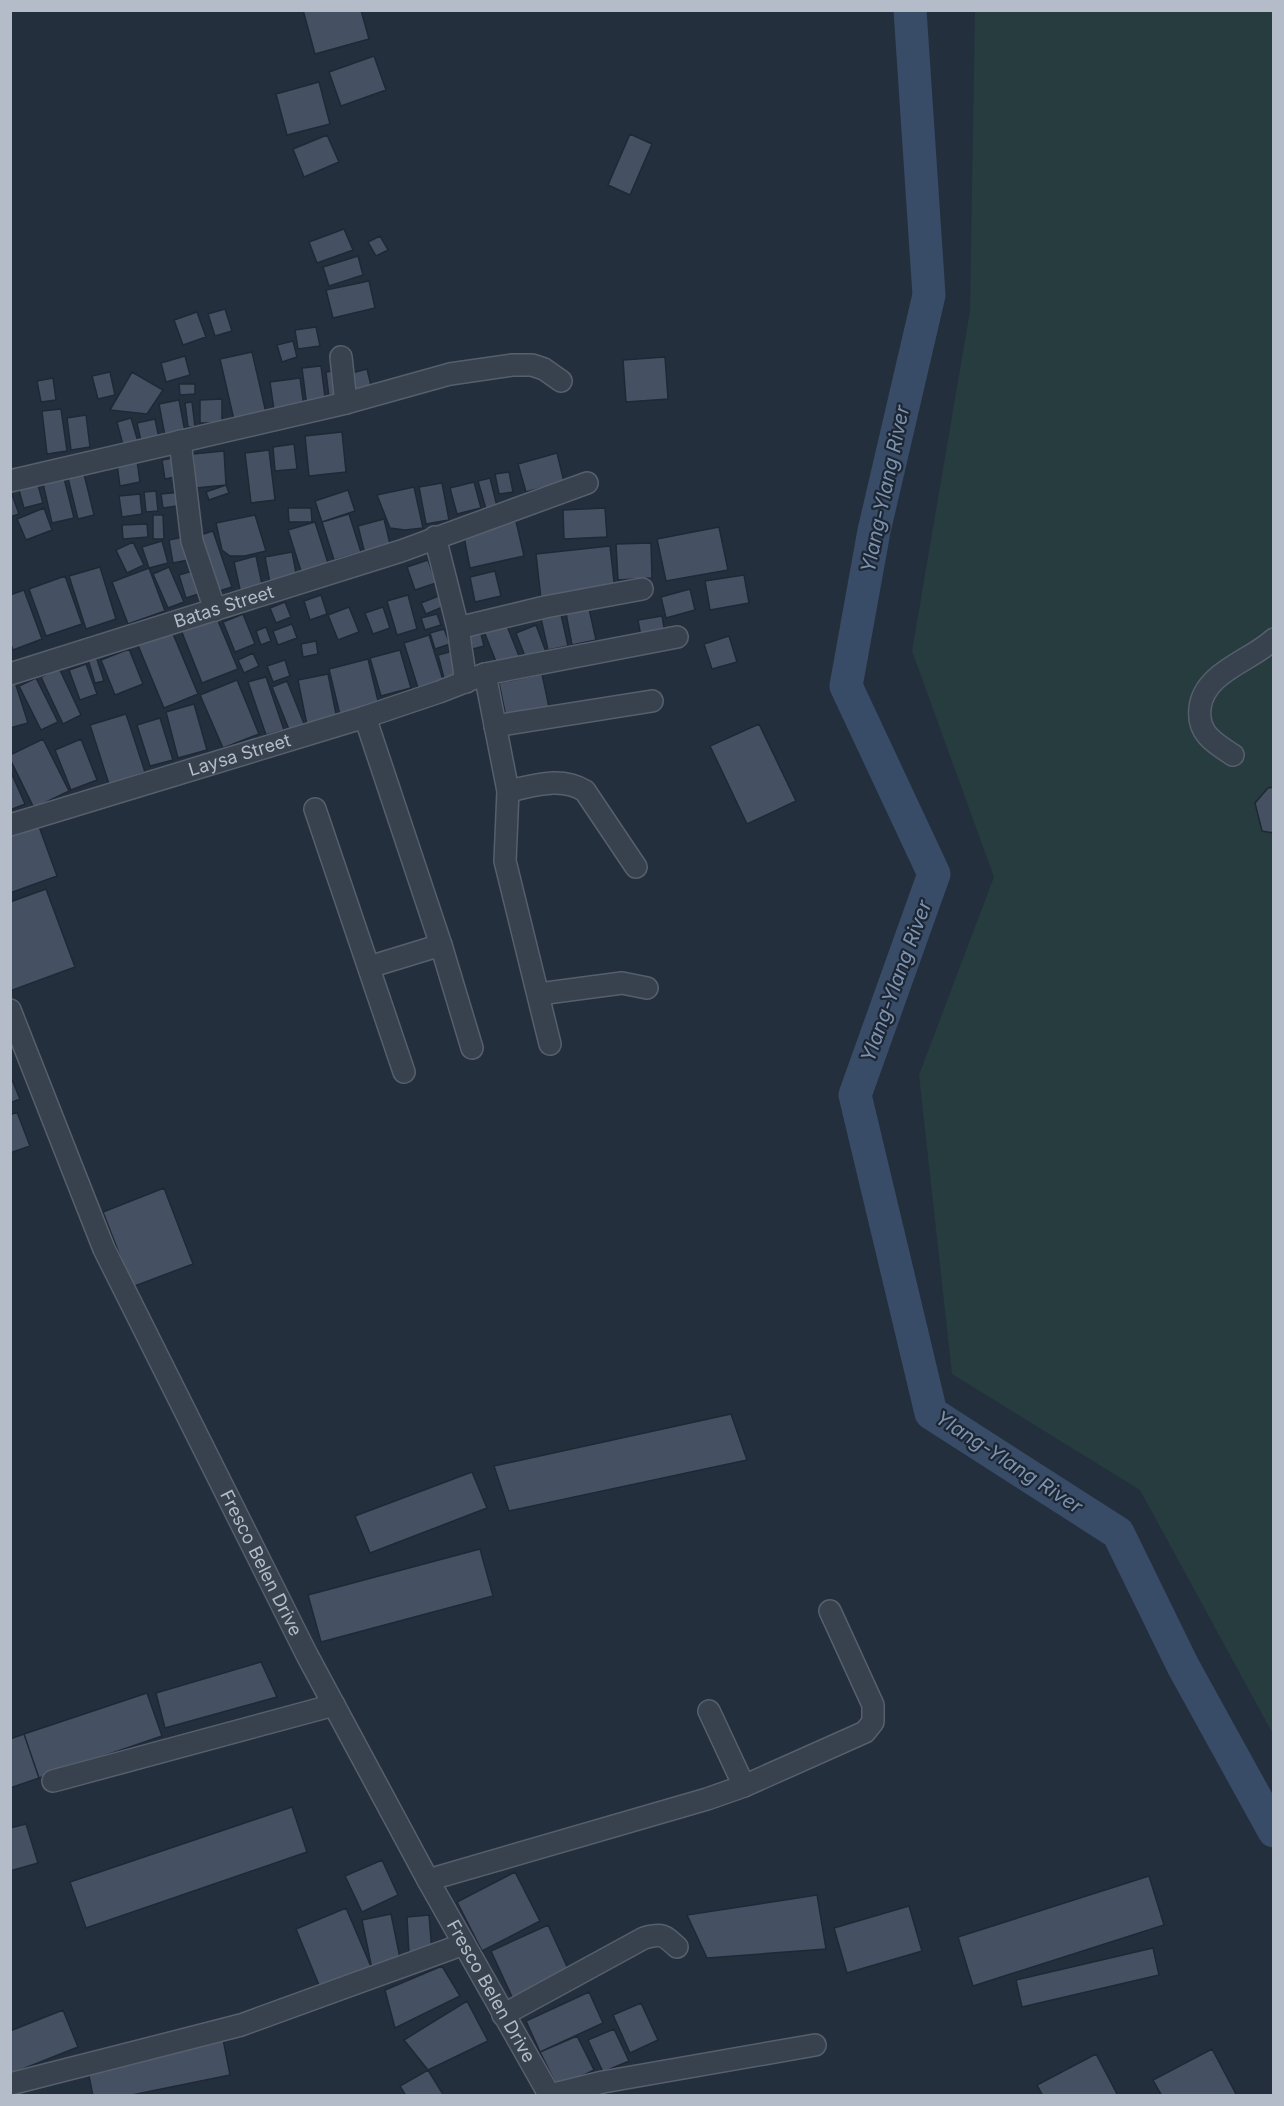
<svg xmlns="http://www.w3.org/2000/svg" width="1284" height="2106" font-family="Inter,sans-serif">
  <rect width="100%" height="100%" fill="#242f3e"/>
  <!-- green -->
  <path fill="#263c3f" d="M975,11H1273V1734L1140,1490L952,1374L919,1075L994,877L912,651L970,311Z"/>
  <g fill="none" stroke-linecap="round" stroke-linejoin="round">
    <!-- river -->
    <path stroke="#394c67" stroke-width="33" d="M910,10L929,295L874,531L846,686L934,874L855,1095L931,1413L1118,1533L1183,1666L1274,1831"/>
  </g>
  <!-- building -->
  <path fill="#455162" stroke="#1f2835" stroke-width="1.5" d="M303,10H361L369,39L315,54Z
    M374,56L386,90L341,106L329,72Z
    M319,82L330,124L287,135L276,94Z
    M630,134L652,144L630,195L608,185Z
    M327,135L339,162L304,177L293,149Z
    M344,229L353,250L317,263L309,242Z
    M380,236L388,250L376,256L368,242Z
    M358,256L363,275L329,286L323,267Z
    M369,281L375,308L333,318L326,290Z
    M225,309L232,331L215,336L208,314Z
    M197,312L206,337L183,345L174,320Z
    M316,327L320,346L298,349L295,330Z
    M293,341L297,357L282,362L277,345Z
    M252,352L267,417L235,424L220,359Z
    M185,356L190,375L166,382L161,363Z
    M665,357L668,399L626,402L623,360Z
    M321,366L326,405L307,407L302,368Z
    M367,369L373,394L350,400L344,375Z
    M340,370L343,395L329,397L326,372Z
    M110,372L115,395L98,399L92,376Z
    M132,372L163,390L147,414L110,410Z
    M53,378L56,400L41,402L37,381Z
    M300,378L304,407L274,410L270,382Z
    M179,384H195V394L180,395Z
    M222,399V423H200V400Z
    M179,400L185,432L165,436L159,404Z
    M192,402L195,427H188L185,403Z
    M61,409L67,451L47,454L42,411Z
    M86,415L90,447L71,450L67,418Z
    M131,418L139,445L124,449L117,422Z
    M155,419L159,438L141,441L137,423Z
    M342,432L346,472L309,476L305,436Z
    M294,444L297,469L275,471L273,447Z
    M269,450L275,500L251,503L245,453Z
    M224,451L226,485L196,488L193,454Z
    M557,453L564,482L526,492L518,464Z
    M178,457L181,476L165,479L162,460Z
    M137,461L140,482L120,486L117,464Z
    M83,470L94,515L78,519L67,474Z
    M509,472L513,492L499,494L495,474Z
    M63,474L74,518L52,523L42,479Z
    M36,478L43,503L24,508L17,483Z
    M490,478L497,506L486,509L478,481Z
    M474,482L481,508L457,514L450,488Z
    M442,483L449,520L426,524L419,487Z
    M226,485L229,493L209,500L206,492Z
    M414,487L423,528L405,530L390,528L377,495Z
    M10,489L19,514L10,517Z
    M348,490L355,511L322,522L315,501Z
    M156,491L158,511L146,512L144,492Z
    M183,492L184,505L163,508L161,494Z
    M140,494L142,514L122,517L119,496Z
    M44,508L52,530L26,540L17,519Z
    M288,508H311L312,522H289Z
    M605,508L607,537L564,539L563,510Z
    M349,514L361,552L334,560L322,522Z
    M153,515H163L164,539H153Z
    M255,515L266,551L245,556H230L222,550L216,523Z
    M384,519L391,548L365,554L358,526Z
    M516,521L524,556L470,568L463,532Z
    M315,522L328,563L301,571L288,530Z
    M147,524L148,537L123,539L122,525Z
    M719,527L728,570L666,581L657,539Z
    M213,531L232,587L213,593L194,537Z
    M188,536L193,559L173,563L169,540Z
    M162,541L168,563L149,568L142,547Z
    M133,542L144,565L127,573L116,550Z
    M651,543L652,578L618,580L616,544Z
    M610,546L615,591L541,599L536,554Z
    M292,552L297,578L270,583L265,557Z
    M256,556L263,589L241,594L234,562Z
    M428,560L436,583L415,590L407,567Z
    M100,567L116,619L86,629L69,576Z
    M169,567L184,602L168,608L153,574Z
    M149,568L165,611L128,624L112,582Z
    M199,569L205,592L186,598L179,575Z
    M495,571L501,596L475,602L470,577Z
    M744,575L749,603L710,610L705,581Z
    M65,576L82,624L46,636L29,589Z
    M690,589L695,610L666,618L661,597Z
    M24,590L42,639L13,650L10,642V595Z
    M321,595L327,614L310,620L304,601Z
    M408,595L417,629L397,635L387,601Z
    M441,595L445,606L426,614L421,603Z
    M285,602L291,617L276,623L270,608Z
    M588,604L596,640L572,645L565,608Z
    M349,607L359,632L338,640L328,615Z
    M383,607L390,628L373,634L365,613Z
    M560,610L568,646L548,650L540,614Z
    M243,614L255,644L235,652L223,622Z
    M437,614L441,625L425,630L421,618Z
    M216,616L238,669L202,683L181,630Z
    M662,616L665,633L641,637L638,620Z
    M505,621L521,661L499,669L483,629Z
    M292,624L297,638L278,645L273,631Z
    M536,625L546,652L526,659L516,633Z
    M479,626L484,646L473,649L467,629Z
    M266,627L271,641L261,645L256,631Z
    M171,629L198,694L164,708L137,643Z
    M444,629L450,644L435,649L430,633Z
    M429,635L443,680L418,688L404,643Z
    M729,636L737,662L712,669L704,644Z
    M316,641L318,654L303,657L301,644Z
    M129,649L143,684L115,695L101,660Z
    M400,650L411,688L381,696L370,658Z
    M457,650L462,674L444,678L438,655Z
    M95,653L104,681L95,683L87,656Z
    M253,653L259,666L244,673L238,660Z
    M368,659L379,705L340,715L329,669Z
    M285,660L290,676L273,682L267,666Z
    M86,664L97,694L80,700L69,670Z
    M59,668L81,715L63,724L41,677Z
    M328,674L337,719L307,725L298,680Z
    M542,674L550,712L507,722L499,683Z
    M266,677L284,730L266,735L248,682Z
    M36,678L58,722L41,730L19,686Z
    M237,680L259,734L223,748L200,695Z
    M287,681L305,726L290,732L272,687Z
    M15,682L28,723L10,728V683Z
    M194,704L207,750L178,758L166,712Z
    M126,714L145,772L109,784L90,725Z
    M160,718L173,760L150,766L137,725Z
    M759,724L796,801L747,824L710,746Z
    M43,739L69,791L34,808L10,759V755Z
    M81,739L97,780L71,790L55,750Z
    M10,770L25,804L10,810Z
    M1274,787V833L1262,831L1255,803L1268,788Z
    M37,821L57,876L10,893V831Z
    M46,889L75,967L10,991V902Z
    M10,1075L20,1099L10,1103Z
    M17,1112L30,1146L10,1153V1115Z
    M164,1188L193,1264L132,1287L103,1212Z
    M731,1414L747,1460L509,1511L494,1466Z
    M472,1472L487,1508L370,1553L355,1516Z
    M480,1549L493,1596L321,1642L308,1595Z
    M261,1662L277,1697L165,1728L156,1693Z
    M147,1693L162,1736L39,1778L24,1734Z
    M24,1734L39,1778L10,1788V1739Z
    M292,1807L307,1852L86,1928L70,1882Z
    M26,1824L38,1863L10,1871V1828Z
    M382,1860L398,1895L362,1912L345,1876Z
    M515,1872L540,1921L482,1951L457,1902Z
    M1149,1876L1164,1925L973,1986L958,1937Z
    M817,1895L826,1949L707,1958L687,1915Z
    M909,1906L922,1951L847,1973L834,1928Z
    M346,1908L372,1969L321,1990L296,1929Z
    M391,1914L401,1963L372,1969L362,1920Z
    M429,1915L432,1952L409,1953L407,1917Z
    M548,1925L570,1973L513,1999L491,1951Z
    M1153,1948L1159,1975L1022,2007L1016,1980Z
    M442,1966L460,1996L395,2028L385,1990Z
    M589,1992L603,2023L540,2052L526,2021Z
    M467,2001L488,2041L428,2070L404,2040Z
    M641,2003L658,2040L630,2053L613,2015Z
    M63,2010L78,2047L10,2074V2031Z
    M614,2029L629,2061L603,2072L588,2040Z
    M577,2036L594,2070L558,2088L540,2052Z
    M223,2039L230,2075L127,2096H93L87,2066Z
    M1212,2049L1237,2096H1162L1153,2080Z
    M1096,2054L1118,2096H1043L1037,2085Z
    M428,2070L444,2096H406L400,2086Z"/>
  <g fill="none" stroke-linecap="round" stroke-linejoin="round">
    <defs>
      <g id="minor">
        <path d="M341,357L346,403"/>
        <path d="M180,441L192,541L215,610"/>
        <path d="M10,481L346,403L450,374L512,365H532L544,369L561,381"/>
        <path d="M435,537L458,628L466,682"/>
        <path d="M458,628L545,607L642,589"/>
        <path id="s1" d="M10,674L401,551L587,483"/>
        <path d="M485,674L508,791L505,861L550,1044"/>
        <path d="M365,717L441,945L472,1048"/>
        <path d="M495,726L652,701"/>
        <path d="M1233,755C1214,743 1197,733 1200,708C1204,672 1251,661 1274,639"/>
        <path d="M508,791C534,786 561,776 585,791L636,867"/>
        <path d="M315,809L404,1072"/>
        <path id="s2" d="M10,825L365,717L439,692L485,674L677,637"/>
        <path d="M369,967L441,945"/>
        <path d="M539,994L622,983L647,988"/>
        <path id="s3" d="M10,1010L104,1249L307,1655L428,1880L550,2096"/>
        <path d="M709,1711L744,1786"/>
        <path d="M53,1781L334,1705"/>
        <path d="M428,1880L707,1799L744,1786L865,1732L873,1722V1705L830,1611"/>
        <path d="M503,2015L644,1938C662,1933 664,1935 677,1947"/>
        <path d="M10,2084L241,2025L464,1944"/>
        <path d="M550,2095L603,2082L815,2045"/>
      </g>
    </defs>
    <!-- minor casing -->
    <use href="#minor" stroke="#565f6c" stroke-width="24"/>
    <!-- minor -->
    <use href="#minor" stroke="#38414e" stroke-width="21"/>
  </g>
  <g text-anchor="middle" stroke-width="4.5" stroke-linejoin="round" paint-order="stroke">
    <!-- street labels -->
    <g font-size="18" fill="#b4bcc9" stroke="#1d2633">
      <text dy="6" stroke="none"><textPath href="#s1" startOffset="224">Batas Street</textPath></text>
      <text dy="6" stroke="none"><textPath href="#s2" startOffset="240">Laysa Street</textPath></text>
      <text dy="6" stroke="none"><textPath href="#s3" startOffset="608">Fresco Belen Drive</textPath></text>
      <text dy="6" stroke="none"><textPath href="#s3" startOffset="1094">Fresco Belen Drive</textPath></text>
    </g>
    <!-- water labels -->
    <g font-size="20" font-style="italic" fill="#7c92b1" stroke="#1d2633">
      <text transform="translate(885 489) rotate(-78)" y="7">Ylang-Ylang River</text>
      <text transform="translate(896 981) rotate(-70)" y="7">Ylang-Ylang River</text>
      <text transform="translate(1009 1462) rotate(33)" y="7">Ylang-Ylang River</text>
    </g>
  </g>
  <!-- border -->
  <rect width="1284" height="2106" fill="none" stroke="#b4bcc9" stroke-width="24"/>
</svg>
